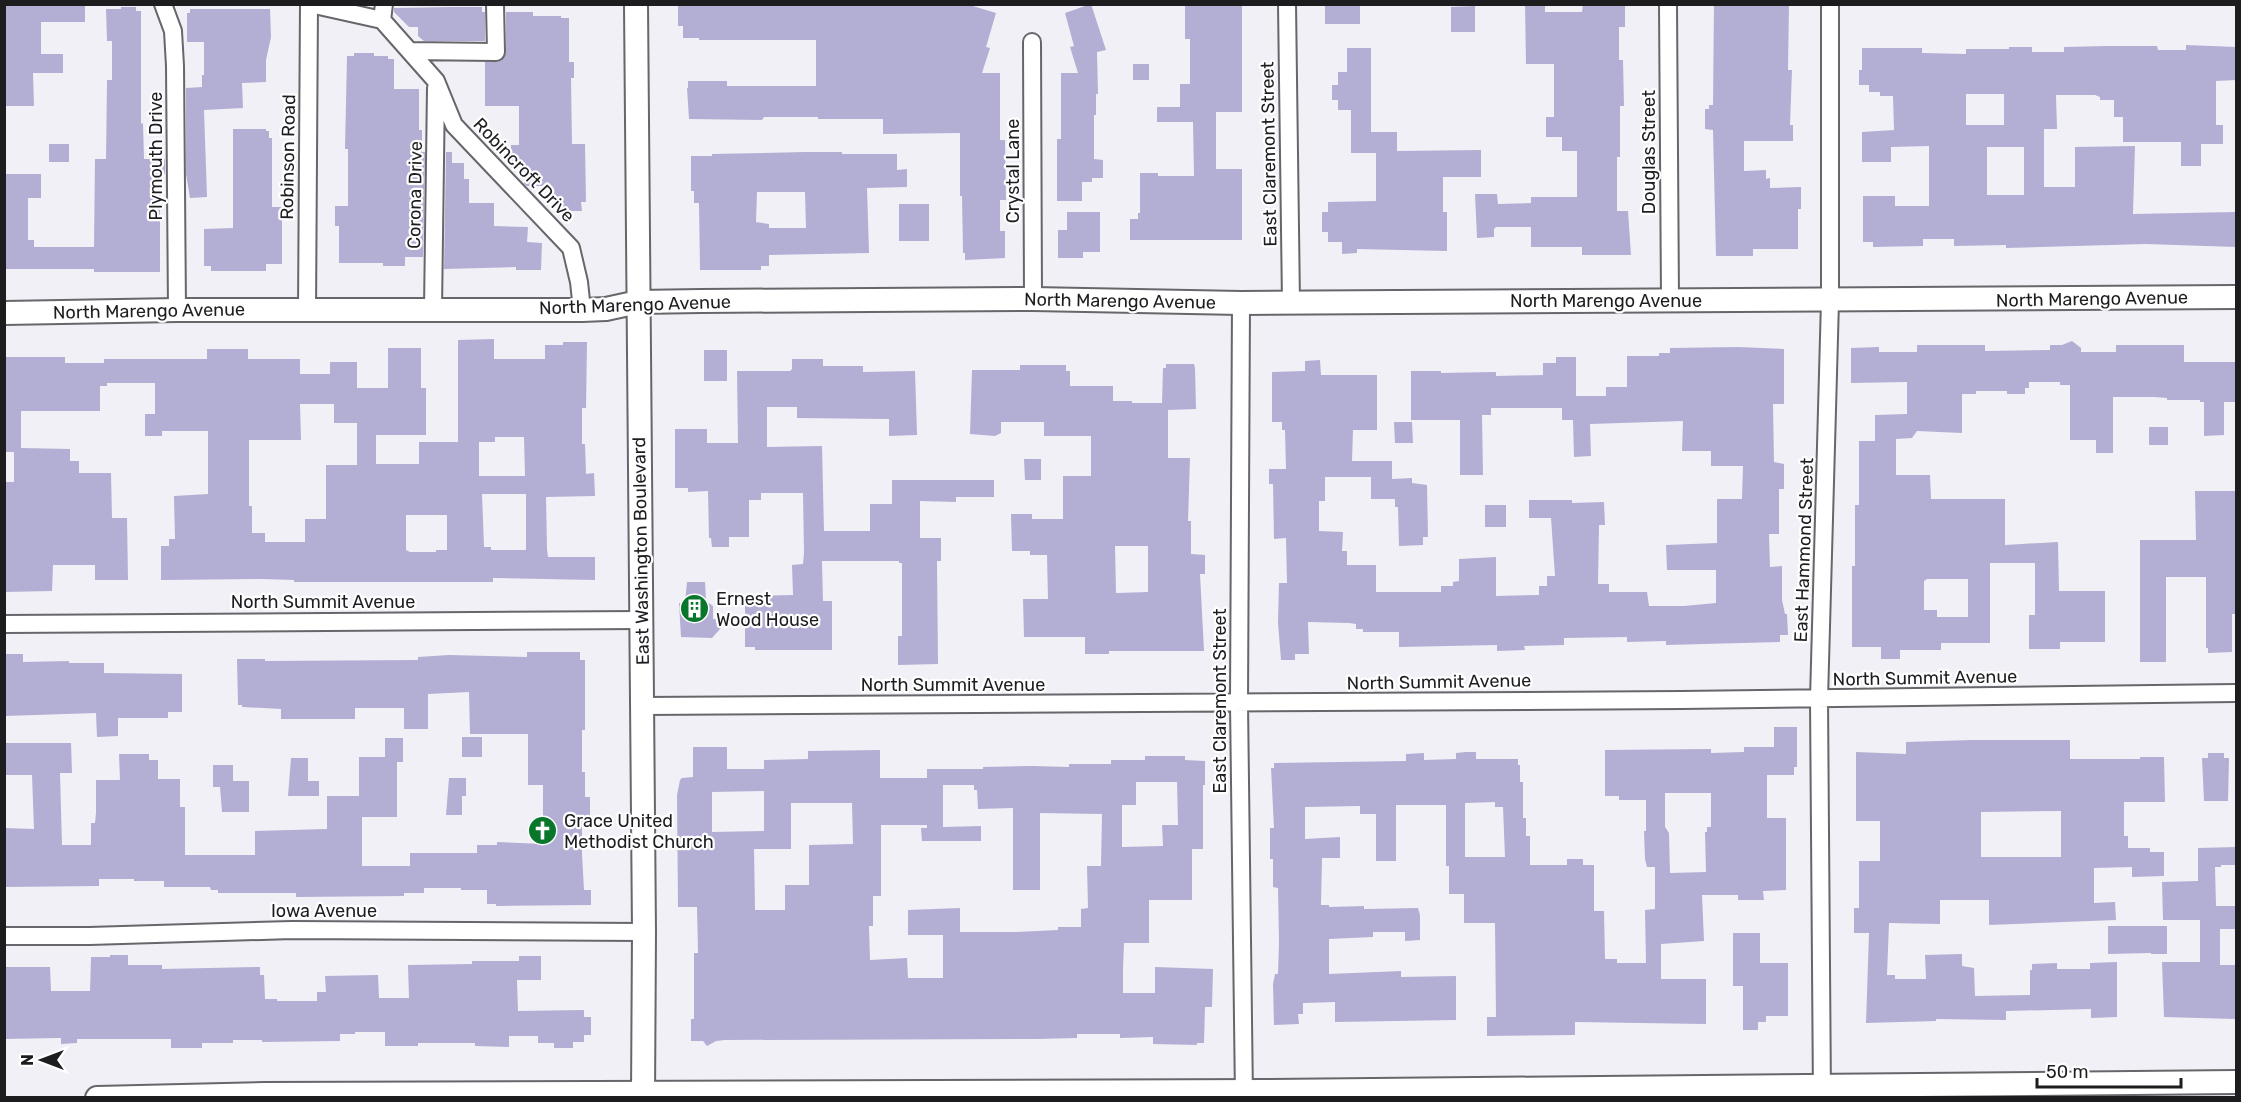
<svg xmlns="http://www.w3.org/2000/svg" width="2241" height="1102" font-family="Rubik,sans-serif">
  <rect width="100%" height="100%" fill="#f1f0f6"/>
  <!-- building -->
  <path fill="#b3aed4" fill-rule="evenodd" d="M85,4V22H41V54H63V73H33L34,106H4V5Z
    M678,4H966L996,13L986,47L990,48L982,73H1000V140H1005L1006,200H1000V231H1005V258L965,260V253H963L962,196H960V133L883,134V119H818V117H764L762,120L689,119L687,88H688V81H727V86H816V40H699V38H683V26H678Z
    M1091,4L1106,50L1097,52L1098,94H1096V115H1094V159L1103,160V178H1092V182H1082V201H1057V139H1061V73H1078L1070,47L1074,46L1065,13Z
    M1185,4H1242V112H1216V169H1242V240H1130V219H1138V213H1140V173H1158V176H1194L1193,122H1157V107H1180V84H1190V39H1185Z
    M1325,4H1360V24H1325Z
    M1525,4H1545V12H1582L1583,4L1625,5V27H1619V60H1623L1624,106H1620V157H1617V211H1628L1631,255H1582V247H1531V227H1496L1494,229V237L1477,238L1475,194H1497L1498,204L1531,203V197H1577V151H1562V137H1546V117H1554V64H1526Z
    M1714,4H1789L1788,70H1792L1790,125H1793V141H1744V171L1766,170V179L1770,178V188L1801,187V209H1798V249H1753V256H1716L1713,130L1705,129V109H1709V105H1713Z
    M1475,6V32H1451V7Z
    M121,7H136V11H141V124L143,123L144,159H165V174H160V272H94V269H4V174H41V198H28V240H34V247H94L95,159H106L107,80H112V41H107L106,9H121Z
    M450,7H482V12H485V41H424L418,36V27H409L394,12V8Z
    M190,9H270L271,37L266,60V82L242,83L243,108L204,110L207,197L190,198L186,174V88L202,87V75H204V42H187V13H190Z
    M506,12H533V16H561V18H569V62H574V78H571L572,144H585L586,202H581L582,211H558V199H551V186H527L524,184V168H511V145H519V106H485V62L501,61L506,52Z
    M2186,45L2236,47V80L2216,81V125H2223V144H2201V166H2181V142H2123V117H2114V100H2100V97L2095,95H2056L2057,129H2044V187H2075V147L2135,146L2133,214L2236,212V247L2145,244L2006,248V245L1954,246V239H1923V246L1873,247V242H1863V196H1895V206H1929V146L1891,147V162H1862V132L1894,130L1893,96H1880V92H1869V85H1859V70H1862V48H1922V53L1966,54V49H2009V47H2032V52H2064V47L2107,46H2157L2158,50H2186ZM1966,94H2004V125H1966ZM1987,147H2024V195H1987Z
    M1347,48H1371V132H1397V151L1481,150V177H1443V212H1447V251L1357,249V253L1342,254V242H1328V232H1322V212H1328V202L1376,201V153H1351V110H1338V100H1332V85H1338V72H1347Z
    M354,53H374V56H388V59H394V89H419V130H422V152H425L423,257H405V266H383V263H339V226H335V206H348V149H345L347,56H354Z
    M1133,64H1149V80H1133Z
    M233,129H266V131H269V138H272V207H282V264H266V271H211V266H204V229L233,228Z
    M49,144H69V162H49Z
    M446,152H452V163H464V179H469V203H494V226L528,227L527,242L542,243L541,270H516V267L444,269Z
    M805,152H842V154H897V170L907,169V187L867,188L869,253L769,255V266H761V270H700L699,203H694V191H691V156H712V154ZM757,192H805L806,228H769V224L756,222Z
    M899,204H929V241H899Z
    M1067,212H1100V252H1083V258H1058V230H1067Z
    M494,339V359H545V345H563V342H587L586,408H582V444H585L586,474L594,473L595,496L546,497L547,549L548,557H595V580L493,578V582H294V580L262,579L161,580V546H169V539H175L174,496L208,494V431H162V436H145V414H155V383H107V386H100V411H21V448L70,449V461H79V473H111L112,518H127L128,580H95V565H53L52,591L4,592V482H14V452H4V357H65V363H104V359H207V349H248V359H300V374H330V362H357V388H388V348H421V388H426V435H376V464H419V442H458V340ZM300,404H334V423H357V465H326V519H305V542H265V533H252V506H249V440H301ZM495,437H524L525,476H479V442H495ZM482,494H526V550H491V547H484ZM406,515H447V550H436V552H410L406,550Z
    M2072,341L2081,348V352H2116V345H2184V362H2236V402H2224V435L2204,436V402H2200V400H2167V398L2154,397H2113V453H2096V440H2070V385H2060V382H2029V388H2025V394H2007V391H1976V394H1962V433L1917,431L1912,438L1896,439V475H1930L1931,499H2005V545L2058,542L2059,591H2105V642H2060V649H2029V615H2035V563H1990V643H1941V650H1900V659H1881V647H1852V566H1855V505H1859V441H1875V415L1907,414V382L1851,383V348L1879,347V352H1917V345H1985V351L2050,350V345H2062ZM1927,579H1968V617H1937V610H1924V581Z
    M1738,347L1784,349V404H1773L1774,462L1784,464V489H1779V534H1769L1770,567L1782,566V600L1785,614H1787L1788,635H1780V642L1666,645V641L1627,642V637L1564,638V645L1524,646L1525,650L1497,651V645L1399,647V632H1363V629H1356V624L1349,623L1308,622L1309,654H1295V660H1281L1278,623L1279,583H1287L1286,538L1274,539L1273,484H1269V469H1286L1285,430H1282V422H1272V372L1305,371V361L1320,360L1321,375H1377V430H1353L1352,461H1392V479L1412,478V483L1427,485L1428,537H1423V545L1399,546L1398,507H1395V499H1371V477H1325V501H1319V531L1343,532L1342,551H1347V565H1376V592H1441V586H1453V582L1459,581V559L1496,557V596L1539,595V586H1547V576H1555L1551,518H1529V500H1572V503L1604,502L1605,525H1599L1598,584H1609V592H1647L1649,606H1684L1716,603V570H1667L1666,545L1717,543V499H1742L1743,466H1711V451H1682L1683,421L1590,424L1591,456L1574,457L1573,420H1562V408H1491V415H1482L1483,475H1460V420H1411V371H1441V373L1496,372V376L1543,375V363H1556V357H1576V396H1606V387H1627V356H1659V353H1670V348Z
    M704,350H727V381H704Z
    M792,359H823V366H863V372L915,371L917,435L889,436V419L797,418V407H767V447L822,446L824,531H870V504H892V480H994V497H956V502L920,501V538H941V561H937L938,664L898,665V636H902V563H899V561H822L823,601H832V650H755V647H745V596L793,595L792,565L803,564L804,553L803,493H761V500H749V537H729V547H712L711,538H709L708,491L688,492V488H675V429H707V443H738L737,371H790L792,369Z
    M1166,364H1194L1195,368L1196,409L1168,410V458H1190L1188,521H1191V554L1205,555V574H1200L1204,651H1109V654H1085V637H1024L1023,599H1048L1047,555H1030V551H1012L1011,514H1032V519H1063V476H1091V436H1044V422H1001V433L995,436L970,434L972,370H1020V365H1066V371H1070V386H1113V401H1132V403H1162L1163,368H1166ZM1115,546H1148V592L1116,593Z
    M1394,422H1412L1413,443H1395Z
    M2149,427H2168V445H2149Z
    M1024,459H1041V480H1025Z
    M2195,491H2236V614H2232V652L2208,653V648H2206V577H2166V662H2140V540H2196Z
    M1485,505H1506V527H1485Z
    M687,582H705L706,601L713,606V619H729L712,638L681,637L679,603H685Z
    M527,652H580V660H585V730H582V772H585V797H590V821H582V854L584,890H591V905L496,906V904H487V890H461V888H424V893H404V896L296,897V893H218V890H211L210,887H164V881H134V879H99V886L4,887V828L34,829L32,775H4V743H71L72,773H60L62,845H91V823H95L96,813V780H120L119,754H149V760H158V779H180V807H185V855H255V831L327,829V796H359V757H385V738H403V762H397V817H362V866H410V853H477V845H497V842L543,844V785H528V734H470L469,692L428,694V729H404V708H355V719H281V709L242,707V705H238L237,659H265V661L418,660V657L449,655L527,657Z
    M4,654H23V662L69,661V663H104V673L182,674V712H168V718H118V736L97,737L96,713L4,716Z
    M1774,727H1797V767H1794V775H1767V818H1786V890L1763,891L1764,900H1738V895H1702L1704,941L1661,944V979H1706V1024L1575,1022V1035L1487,1036V1017H1496L1495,923H1464V894H1449V866H1446V805H1396V861H1376V814H1360V806L1305,807V839L1340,837V858H1322L1321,905H1329V907L1364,906V909L1418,908L1420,915V940L1405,941V932H1373V937L1329,939V974L1401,971V977L1456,976V1020L1335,1022V1002L1305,1003H1303V1014H1298L1299,1024L1274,1025L1273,984L1275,974H1278L1279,942L1278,888L1273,887V859H1270V828H1274L1271,768H1274V763L1406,761V754L1424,753V760L1456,759V753L1466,752H1476V759H1518V765H1520V782H1523V818H1526V836H1530V865H1567V859H1583V865H1594V911H1604L1605,959H1617V963H1646L1645,910L1655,909V867H1647L1645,859L1644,831H1646V800H1619V796H1605V750L1711,749V753L1744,752V747H1774ZM1665,793H1711V827H1707V832H1705L1706,872L1670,873L1669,833L1665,827ZM1495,802V807H1503L1505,857H1465V803Z
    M462,737H482V757H462Z
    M1972,740H2070V759H2140V757H2164L2165,802H2124V836H2128V848H2150V852H2164V876L2132,877V867L2094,868V903L2115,902L2116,920L1989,925V900H1940V924L1889,923L1887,975H1895V979H1926L1925,955L1962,954V966L1974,968L1975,996L2030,995V970H2032V964L2057,963V969H2090V963L2117,962V1017L2091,1018V1009L2006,1011V1020L1936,1019V1021L1866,1023L1869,933H1854V908H1859V861H1880V821H1856V752L1906,754V742ZM2061,811V857H1981V812Z
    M693,747H727V769H764V760L808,759V751L880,750V778H927V769H983V767L1033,766L1069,767V764H1111V760H1145V756H1185V760L1205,761V785H1203V849H1192V900H1149V943H1124L1123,968V993H1155V967L1213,969L1212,1007H1205L1204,1043H1197V1045L1153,1044V1037L1120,1038V1034H1077V1038L1036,1039L725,1040L716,1041L707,1046L703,1041H691V1019H694V953H698L697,907H678L677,795L680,780L682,778L693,777ZM1136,782H1177L1178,825H1162L1163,846L1122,847V805H1136ZM943,785H974V790H977L978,809L1013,808V890H1040V813L1102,814L1101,866H1087L1088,908L1081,909V927H1058V930L1017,932H960V908L908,910V935H943V978H908L907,958L870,960L869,926H873V896H881V825H927V828H921L922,841H981V826L943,827ZM764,791V831L712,832V792ZM791,803H852L853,844L809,845V885H785V910H755L754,849H791Z
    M2208,753H2224V758H2229L2228,801H2204L2202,758H2208Z
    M291,758H308V781H319V796H288Z
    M213,765H233V781H249V812H222L220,787H213Z
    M449,778H466V796H462V815H446Z
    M2236,847V865H2221V867H2215L2216,906H2236V929H2220V965H2236V1016L2235,1019L2164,1017L2162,962H2200V920H2163L2162,882L2198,881V848Z
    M2108,926H2167V954H2151V953L2108,954Z
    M1733,933H1760V963H1788V1016H1766V1022H1758V1030H1743V986H1733Z
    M110,955H128V965H162V969L260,967V975H264L265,999H277V1001H317V992H326L325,976L378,975L379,998H409L408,965L472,964V961H519V956H541V980H517L518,1011L584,1010V1017H591V1035H584V1042H573V1048H554V1043H538V1036H509V1047L475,1046V1043H418V1046H385V1032H355V1034H340V1041L262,1042V1040H233V1043H202V1048H171V1039H77V1043L61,1044V1038H58L4,1039V967H50L51,991H90L91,957H110Z"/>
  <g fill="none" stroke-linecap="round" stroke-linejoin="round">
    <defs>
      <path id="street" d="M163,4L173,31L175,66L177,310
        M310,4L382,20
        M384,4L382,20L436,81L454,125L571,248L579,282L582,310
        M1287,4L1291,303
        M1668,4L1670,300
        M1032,42L1033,299
        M410,51L496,52L495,4
        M1241,303L1239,703L1244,1098
        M433,309L436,88
        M307,311L309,4
        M4,624L642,620
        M642,706L1681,700L2236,693
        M4,936H89L292,930L644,932
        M1822,1098L1819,699L1830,301V4"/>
      <path id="secondary" d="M636,4L644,932L643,1098
        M4,313L177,310H582L606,309L638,302L701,301L1033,299L1241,303L2236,297
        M97,1098L265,1094L1270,1091L2236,1082"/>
    </defs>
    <!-- street casing -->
    <use href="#street" stroke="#66666b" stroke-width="20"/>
    <!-- secondary casing -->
    <use href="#secondary" stroke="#66666b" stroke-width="26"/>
    <!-- street -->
    <use href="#street" stroke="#fff" stroke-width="16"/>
    <!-- secondary -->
    <use href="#secondary" stroke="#fff" stroke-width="22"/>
  </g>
  <!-- icons -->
  <defs>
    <symbol id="building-disc" viewBox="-11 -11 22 22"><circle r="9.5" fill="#09772b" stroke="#fefeff"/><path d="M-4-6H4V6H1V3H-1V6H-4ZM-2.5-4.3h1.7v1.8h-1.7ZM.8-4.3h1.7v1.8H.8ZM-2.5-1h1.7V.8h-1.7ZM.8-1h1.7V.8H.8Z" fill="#fff"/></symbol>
    <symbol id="church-disc" viewBox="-11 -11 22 22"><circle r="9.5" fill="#09772b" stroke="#fefeff"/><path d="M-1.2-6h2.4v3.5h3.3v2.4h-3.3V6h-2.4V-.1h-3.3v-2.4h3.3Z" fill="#fff"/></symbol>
  </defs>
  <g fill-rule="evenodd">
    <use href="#building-disc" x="678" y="592" width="33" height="33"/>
    <use href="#church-disc" x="526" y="814" width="33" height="33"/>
  </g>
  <g text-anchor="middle" stroke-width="4.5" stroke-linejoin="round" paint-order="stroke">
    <!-- street labels -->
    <g font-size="18" fill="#1d1c1f" stroke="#fefeff">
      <text transform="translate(1649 152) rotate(-90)" y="6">Douglas Street</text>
      <text transform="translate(1269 154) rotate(-91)" y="6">East Claremont Street</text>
      <text transform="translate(156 156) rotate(-90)" y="6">Plymouth Drive</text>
      <text transform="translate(288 157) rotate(-89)" y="6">Robinson Road</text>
      <text transform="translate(524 170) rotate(46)" y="6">Robincroft Drive</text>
      <text transform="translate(1013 171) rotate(-90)" y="6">Crystal Lane</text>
      <text transform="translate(415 195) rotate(-89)" y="6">Corona Drive</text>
      <text transform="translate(2092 299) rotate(-1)" y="6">North Marengo Avenue</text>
      <text transform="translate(1120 301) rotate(1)" y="6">North Marengo Avenue</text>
      <text x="1606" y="307">North Marengo Avenue</text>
      <text transform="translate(635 305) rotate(-2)" y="6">North Marengo Avenue</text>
      <text transform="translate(149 311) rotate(-1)" y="6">North Marengo Avenue</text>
      <text transform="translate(1804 550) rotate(-88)" y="6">East Hammond Street</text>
      <text transform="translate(641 551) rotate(-91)" y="6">East Washington Boulevard</text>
      <text x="323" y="608">North Summit Avenue</text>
      <text transform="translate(1925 678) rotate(-1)" y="6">North Summit Avenue</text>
      <text transform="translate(1439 682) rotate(-1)" y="6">North Summit Avenue</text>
      <text x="953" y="691">North Summit Avenue</text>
      <text transform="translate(1220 701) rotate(-90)" y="6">East Claremont Street</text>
      <text x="324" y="917">Iowa Avenue</text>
    </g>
    <!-- poi labels -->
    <g font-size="18" fill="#1d1c1f" stroke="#fefeff" text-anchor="start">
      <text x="716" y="605">Ernest<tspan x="716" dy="21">Wood House</tspan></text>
      <text x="564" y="827">Grace United<tspan x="564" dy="21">Methodist Church</tspan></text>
    </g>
  </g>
  <!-- border -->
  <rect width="2241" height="1102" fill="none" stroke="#1d1c1f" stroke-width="12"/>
  <!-- north arrow -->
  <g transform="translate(42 1060) rotate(270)" stroke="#fefeff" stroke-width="4.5" paint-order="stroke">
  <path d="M0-4.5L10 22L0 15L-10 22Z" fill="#1d1c1f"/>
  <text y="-9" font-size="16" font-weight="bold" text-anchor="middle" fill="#1d1c1f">N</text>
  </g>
  <!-- scale -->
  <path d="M2037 1078v9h144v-9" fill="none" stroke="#1d1c1f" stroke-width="3"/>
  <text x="2046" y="1078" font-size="18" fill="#1d1c1f" stroke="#fefeff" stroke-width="4.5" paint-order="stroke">50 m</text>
</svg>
